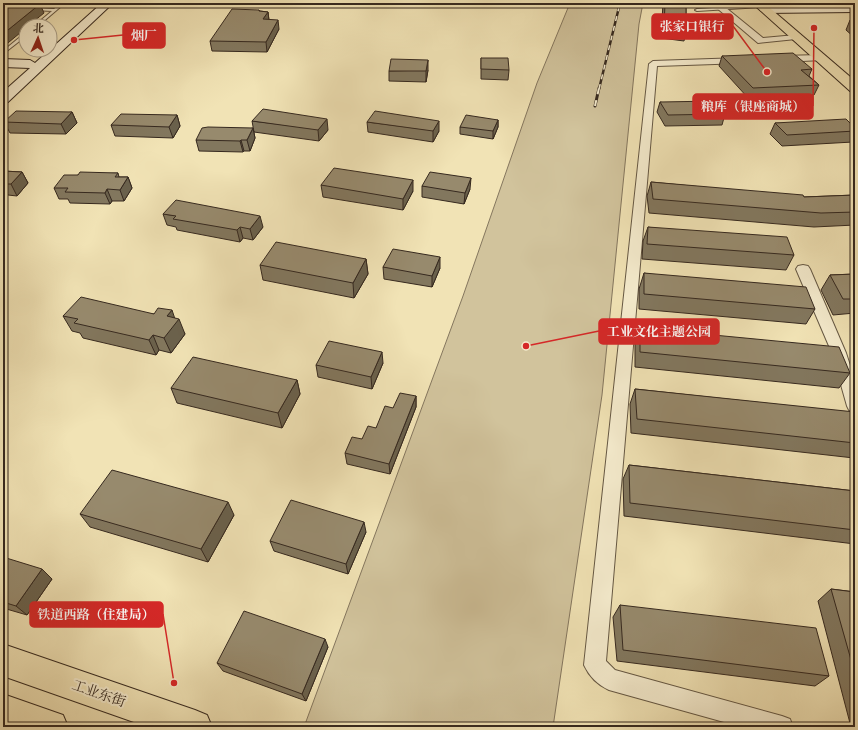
<svg xmlns="http://www.w3.org/2000/svg" width="858" height="730" font-family="Vollkorn,'Noto Serif SC',serif">
  <rect width="100%" height="100%" fill="#f1e3b5"/>
  <filter id="stains"><feTurbulence type="fractalNoise" baseFrequency=".005" numOctaves="4"/><feColorMatrix values="0 0 0 0 .2 0 0 0 0 .09 0 0 0 0 .02 0 0 0 .5 -.17"/></filter>
  <radialGradient id="worn" r=".72"><stop offset=".6" stop-color="#630" stop-opacity="0"/><stop offset="1" stop-color="#630" stop-opacity=".3"/></radialGradient>
  <!-- green -->
  <path fill="#d1c39c" stroke="#84765e" d="M570,3H643L639,24L602,395L553,727H304L463,296L537,83Z"/>
  <g fill="none" stroke-linecap="round" stroke-linejoin="round">
    <defs>
      <path id="lane" d="M61,3H65L38,26H34L52,11L33,10L32,8L54,9Z
        M760,5L761,7L697,11L695,10L697,9Z
        M25,33H26V36L3,54V51Z"/>
      <path id="street" d="M711,3H720L763,38L796,35L800,37L796,39L758,43Z
        M820,55L823,56V60L781,62L777,59L781,56Z
        M741,58L744,59V63L657,66L606,661L615,670L782,716L790,719L793,727H742L609,690C598,685 589,676 584,665L649,64L653,61Z
        M803,265L808,266L810,269L846,353L855,381V412L849,410L847,406L832,353L796,269L798,266Z"/>
      <path id="secondary" d="M102,3H113L8,102L3,103V92L30,68L3,67V59L30,60L35,63Z
        M855,6V12L765,13L760,10L765,7Z"/>
      <path id="primary" d="M3,644L195,710L207,715L212,727H148L3,676Z
        M3,694L63,715L68,727L3,726Z"/>
      <path id="highway" d="M752,3H764L855,81V92L850,91Z"/>
    </defs>
    <!-- lane casing -->
    <use href="#lane" stroke="#655844" stroke-width="2"/>
    <!-- street casing -->
    <use href="#street" stroke="#655844" stroke-width="2"/>
    <!-- secondary casing -->
    <use href="#secondary" stroke="#36291f" stroke-width="2"/>
    <!-- primary casing -->
    <use href="#primary" stroke="#36291f" stroke-width="2"/>
    <!-- highway casing -->
    <use href="#highway" stroke="#36291f" stroke-width="2"/>
    <!-- lane -->
    <use href="#lane" fill="#f6edcf" fill-rule="evenodd"/>
    <!-- street -->
    <use href="#street" fill="#f6edcf" fill-rule="evenodd"/>
    <!-- secondary -->
    <use href="#secondary" fill="#f6edcf" fill-rule="evenodd"/>
    <!-- primary -->
    <use href="#primary" fill="#f1e3b5" fill-rule="evenodd"/>
    <!-- highway -->
    <use href="#highway" fill="#f1e3b5" fill-rule="evenodd"/>
    <defs>
      <path id="rail-far1" d="M599,89L620,3"/>
      <path id="rail" d="M595,106L599,88"/>
    </defs>
    <!-- rail-far1 casing -->
    <use href="#rail-far1" stroke="#36291f" stroke-width="2.5"/>
    <!-- rail casing -->
    <use href="#rail" stroke="#36291f" stroke-width="3"/>
    <!-- rail-far1 -->
    <use href="#rail-far1" stroke="#f6edcf" stroke-width="1.5" stroke-dasharray="5" stroke-linecap="butt"/>
    <!-- rail -->
    <use href="#rail" stroke="#f6edcf" stroke-width="2" stroke-dasharray="6" stroke-linecap="butt"/>
  </g>
  <!-- wall -->
  <path fill="#82775e" stroke="#36291f" d="M663,3H686V32L684,41L661,38Z
    M259,10L260,11L268,12L269,20L279,29L267,52L212,51L210,41Z
    M850,20H855V38L846,30Z
    M722,56L812,69L809,76L819,85L814,95L749,99L719,66Z
    M481,58L509,70L508,80L481,79Z
    M428,70L426,82L389,81V71Z
    M660,102L725,114L722,125L665,126L657,112Z
    M72,112L77,123L66,134L10,133L4,122Z
    M177,115L180,126L173,138L115,136L111,125Z
    M498,120V127L493,139L460,134V127Z
    M252,121L328,130L319,141L254,132Z
    M367,122L439,131L433,142L368,132Z
    M775,123L855,128V139L853,142L782,146L770,134Z
    M253,128L255,138L250,151H244L243,152L199,151L196,140Z
    M3,171L22,172L28,183L17,196L8,195L5,198H3Z
    M118,173L119,177H128L132,188L124,201H112L110,204L70,203L68,199H59L54,188L78,175Z
    M651,182L804,197L855,195V225L814,227L649,213L647,196Z
    M321,185L413,191L403,210L323,197Z
    M422,186L470,189L464,204L422,197Z
    M163,214L263,227L253,240L243,238L240,242L177,230L176,227L167,225Z
    M648,227L794,255L786,270L642,259L643,241Z
    M366,259L368,274L354,298L263,280L260,265Z
    M383,267L440,268L432,287L384,279Z
    M644,273L815,309L806,324L639,309V289Z
    M855,274V313L833,315L821,290L830,275Z
    M154,314L175,318L185,334L171,353L159,350L156,355L83,338L80,333L72,331L63,316Z
    M640,328L850,373L839,388L635,367V343Z
    M383,363L372,389L318,377L316,365Z
    M297,380L300,394L282,428L177,403L171,388Z
    M635,389L855,413V457L854,458L631,433L630,404Z
    M416,396V407L390,474L347,464L345,453L362,439L376,428L393,408Z
    M629,465L855,491V544L624,516L623,479Z
    M80,514L234,515L208,562L90,527Z
    M366,532L348,574L274,551L270,541Z
    M3,557L52,579L27,615L3,608Z
    M831,589L855,592V727H851L818,601Z
    M620,605L829,676L815,686L617,661L613,617Z
    M328,647L306,701L223,671L217,663Z"/>
  <!-- shaded-wall -->
  <path fill="#6a614c" stroke="#36291f" d="M40,4L44,13L28,26H26V28L3,47V34Z
    M268,12L269,21L263,19Z
    M278,20L279,29L267,52L266,42Z
    M428,60V70L426,82V71Z
    M72,112L77,123L66,134L61,124Z
    M177,115L180,126L173,138L169,127Z
    M327,119L328,130L319,141L318,130Z
    M498,120V127L493,139V131Z
    M439,121V131L433,142V131Z
    M253,128L255,138L250,151L247,140Z
    M241,140L244,151L243,152L240,141Z
    M22,172L28,183L17,196L11,184Z
    M128,177L132,188L124,201L120,190Z
    M471,178L470,189L464,204L465,193Z
    M413,180V191L403,210V199Z
    M3,187L8,195L5,198L3,194Z
    M107,189L112,201L110,204L105,193Z
    M260,216L263,227L253,240L250,229Z
    M240,227L243,238L240,242L237,230Z
    M440,257V268L432,287V276Z
    M366,259L368,274L354,298L353,283Z
    M172,310L176,322L179,319L185,334L171,353L164,338L167,316Z
    M153,335L159,350L156,355L149,340Z
    M382,352L383,363L372,389L371,377Z
    M297,380L300,394L282,428L278,413Z
    M416,396V407L390,474L389,464Z
    M228,502L234,515L208,562L201,549Z
    M364,522L366,532L348,574L346,564Z
    M42,569L52,579L27,615L16,606Z
    M325,639L328,647L306,701L302,694Z"/>
  <!-- building -->
  <path fill="#978a6d" stroke="#36291f" d="M3,3H21L40,4L3,34Z
    M665,3H686V32L664,29Z
    M232,9L259,10V11L268,12L263,19L278,20L266,42L210,41Z
    M850,20H855V24Z
    M793,53L812,69L801,70L819,85L753,88L722,56Z
    M481,58H508L509,70L481,69Z
    M391,59L428,60L426,71H389Z
    M716,101L725,114L668,115L660,102Z
    M263,109L327,119L318,130L252,121Z
    M16,111L72,112L61,124L4,122Z
    M375,111L439,121L433,131L367,122Z
    M121,114L177,115L169,127L111,125Z
    M466,115L498,120L493,131L460,127Z
    M846,119L855,128V131L787,135L775,123Z
    M208,127L253,128L247,140H241L240,141L196,140L202,128Z
    M334,168L413,180L403,199L321,185Z
    M3,171L22,172L11,184H3Z
    M80,172L118,173L115,177H128L120,190L107,189L105,193L65,192L68,188H54L64,175H78Z
    M430,172L471,178L465,193L422,186Z
    M651,182L803,195L804,197L855,195V212L821,213L653,199Z
    M176,200L260,216L250,229L240,227L237,230L173,219L176,216L163,214Z
    M648,227L787,237L794,255L647,244Z
    M276,242L366,259L353,283L260,265Z
    M393,249L440,257L432,276L383,267Z
    M644,273L806,287L815,309L644,294Z
    M855,274V299H843L830,275Z
    M81,297L154,314L158,308L172,310L167,316L179,319L164,338L153,335L149,340L74,323L78,319L63,316Z
    M640,328L839,347L850,373L640,352Z
    M329,341L382,352L371,377L316,365Z
    M193,357L297,380L278,413L171,388Z
    M635,389L855,412V443L637,419Z
    M400,393L416,396L389,464L345,453L352,437L362,439L368,426L376,428L385,406L393,408Z
    M629,465L855,491V530L630,503Z
    M112,470L228,502L201,549L80,514Z
    M291,500L364,522L346,564L270,541Z
    M3,557L42,569L16,606L3,602Z
    M831,589L855,592V674Z
    M620,605L816,628L829,676L623,650Z
    M244,611L325,639L302,694L217,663Z"/>
  <g text-anchor="middle" stroke-width="4" stroke-linejoin="round" paint-order="stroke">
    <!-- near-street labels -->
    <g font-size="14" fill="#36291f" stroke="#f6edcf">
      <text transform="translate(99 693) rotate(19)" y="5">工业东街</text>
    </g>
  </g>
  <!-- callouts -->
  <path fill="none" stroke="#d62828" stroke-width="1.5" d="M767 72L733 26M74 40L123 35M814 28L813 106M526 346L599 331M174 683L163 614"/>
  <g fill="#d62828" stroke="#f6edcf" stroke-width="1.5">
    <circle cx="767" cy="72" r="4"/>
    <circle cx="74" cy="40" r="4"/>
    <circle cx="814" cy="28" r="4"/>
    <circle cx="526" cy="346" r="4"/>
    <circle cx="174" cy="683" r="4"/>
  </g>
  <g fill="#d62828" stroke="#d62828" stroke-width="1.5">
    <rect x="652" y="14" width="81" height="25" rx="4"/>
    <rect x="123" y="23" width="42" height="25" rx="4"/>
    <rect x="693" y="94" width="120" height="25" rx="4"/>
    <rect x="599" y="319" width="120" height="25" rx="4"/>
    <rect x="30" y="602" width="133" height="25" rx="4"/>
  </g>
  <g font-size="13" text-anchor="middle" font-weight="bold" fill="#fff">
    <text x="692" y="31">张家口银行</text>
    <text x="144" y="40">烟厂</text>
    <text x="753" y="111">粮库（银座商城）</text>
    <text x="659" y="336">工业文化主题公园</text>
    <text x="96" y="619">铁道西路（住建局）</text>
  </g>
  <!-- margin -->
  <rect width="858" height="730" fill="none" stroke="#f1e3b5" stroke-width="16"/>
  <rect x="4" y="4" width="850" height="722" fill="none" stroke="#36291f" stroke-width="2"/>
  <rect x="8" y="8" width="842" height="714" fill="none" stroke="#36291f"/>
  <!-- north arrow -->
  <g transform="translate(38 38) rotate(3)"><circle r="19" fill="#f6edcf" stroke="#a99f89"/>
  <path d="M0-3L7 15L0 10L-7 15Z" fill="#8f2418"/>
  <text y="-6" font-size="11" font-weight="bold" text-anchor="middle" fill="#36291f">北</text>
  </g>
  <rect width="100%" height="100%" filter="url(#stains)"/>
  <rect width="100%" height="100%" fill="url(#worn)"/>
</svg>
